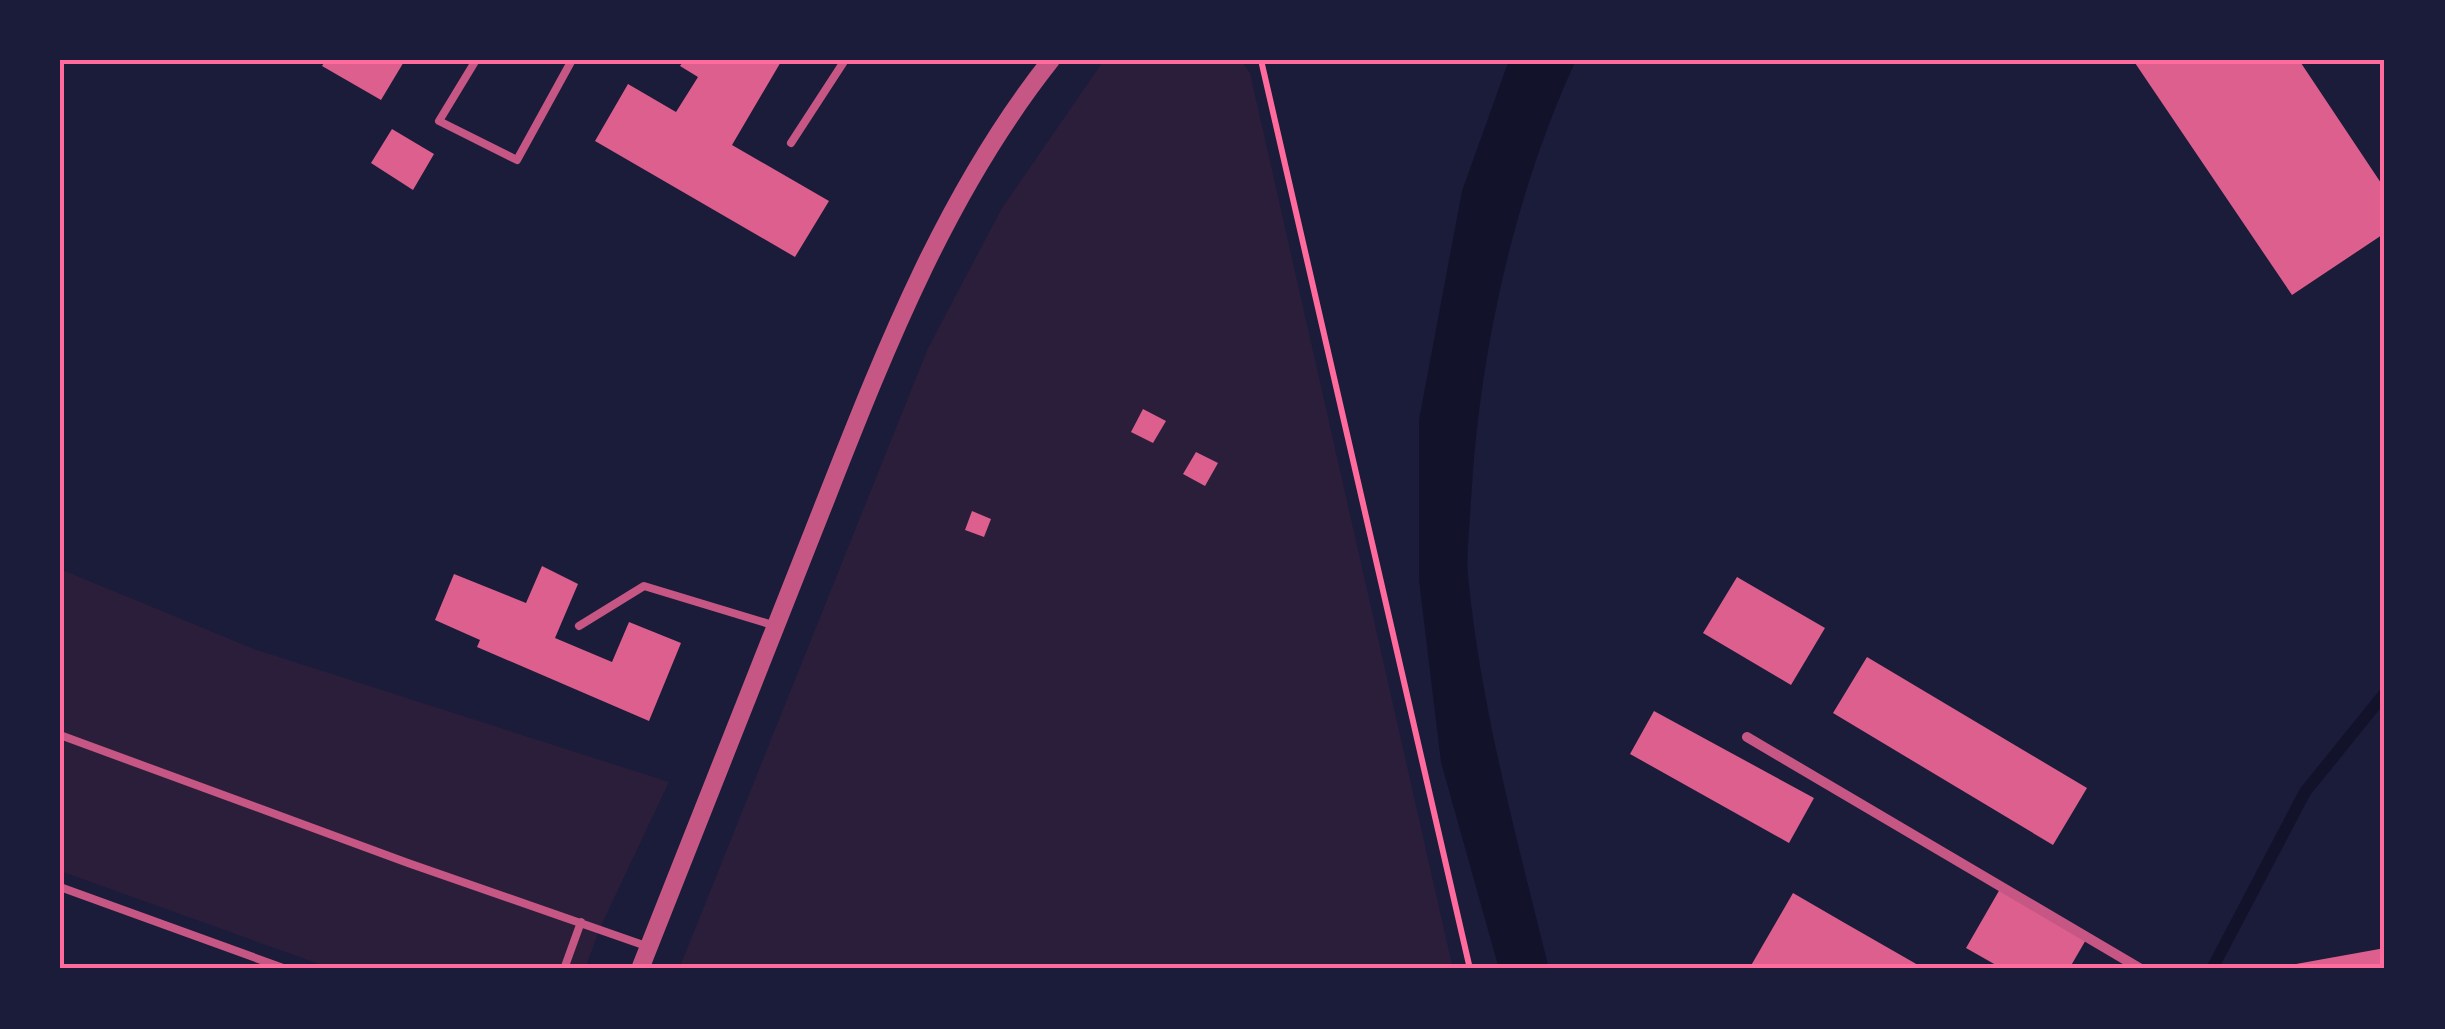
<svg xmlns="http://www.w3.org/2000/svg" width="2445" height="1029" font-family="'Archivo Narrow',sans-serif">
  <rect width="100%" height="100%" fill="#1b1b3a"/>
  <!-- green -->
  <path fill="#2a1e3b" d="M1104,60H1241L1250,73L1453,969H679L928,348L1002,208Z
    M60,569L254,649L669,782L600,928L585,969H333L60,871Z"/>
  <!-- water -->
  <path fill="#12122b" d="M1509,60H1576C1514,194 1479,354 1471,500C1470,525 1466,551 1468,576C1481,709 1517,839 1549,969H1499L1441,762L1419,580V420L1462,191Z"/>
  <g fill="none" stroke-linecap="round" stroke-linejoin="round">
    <!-- stream -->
    <path stroke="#12122b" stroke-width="12" d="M2212,969L2305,792L2385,693"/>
  </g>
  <!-- building -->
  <path fill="#dd5f8e" d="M326,60H405L381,100L322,66Z
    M684,60H782L732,145L829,201L795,257L595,141L628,84L676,112L698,77L680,66Z
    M2133,60H2299L2385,189V233L2292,295Z
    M392,129L434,154L413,190L371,163Z
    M1143,409L1166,421L1153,443L1131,432Z
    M1196,452L1218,463L1205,486L1183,474Z
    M972,511L991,519L984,537L965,530Z
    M542,566L578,584L555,638L612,662L629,622L681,643L649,721L477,647L480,640L435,620L454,574L526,603Z
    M1737,577L1825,628L1791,685L1703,633Z
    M1867,657L2087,788L2053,845L1833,713Z
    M1654,711L1814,798L1789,843L1630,754Z
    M2000,889L2087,938L2069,969H2003L1966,948Z
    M1793,893L1843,922L1925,969H1749Z
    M2385,948V969H2297L2296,964Z"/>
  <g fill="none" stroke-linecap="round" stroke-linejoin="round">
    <!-- path -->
    <path stroke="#ff6b9d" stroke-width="6" d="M1261,60L1470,969"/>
    <!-- service -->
    <path stroke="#c65784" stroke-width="8" d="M476,60L439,121L517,160L572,60
      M791,143L845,60
      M579,626L644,586L776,626
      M60,735L408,863L649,947
      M60,887L286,969
      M564,969L581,922"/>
    <!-- minor -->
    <path stroke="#c65784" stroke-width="10" d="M1747,737L2141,969"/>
    <!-- tertiary -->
    <path stroke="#c65784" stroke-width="18" d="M640,969C697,823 756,678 813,532C878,368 940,200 1051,60"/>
  </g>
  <!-- border -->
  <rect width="2445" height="1029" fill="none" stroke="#1b1b3a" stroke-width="125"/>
  <rect x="62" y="62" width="2320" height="904" fill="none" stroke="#ff6b9d" stroke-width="4"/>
</svg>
